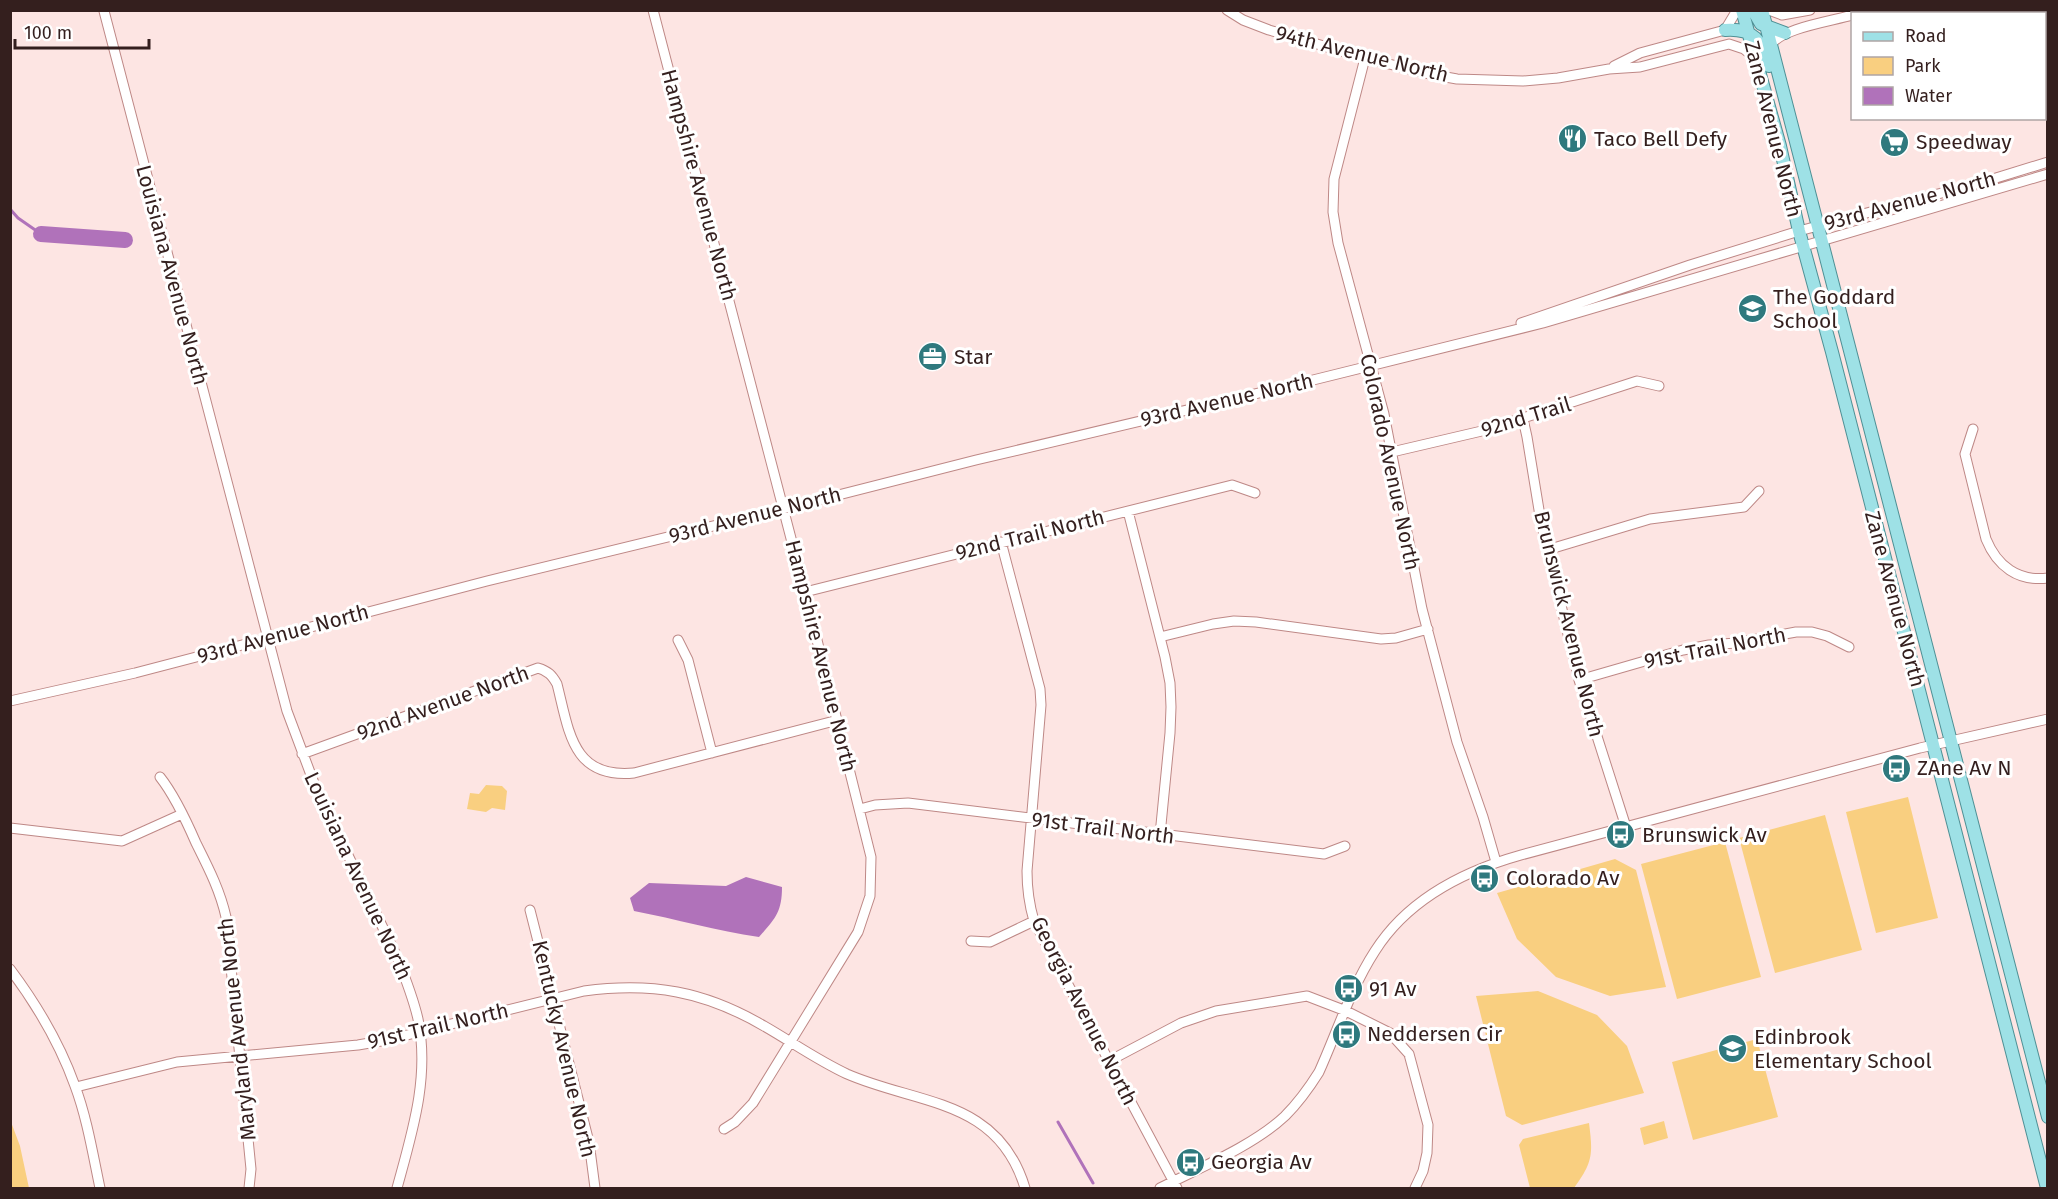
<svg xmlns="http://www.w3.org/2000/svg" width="2058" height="1199" font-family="'Fira Sans',sans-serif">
  <rect width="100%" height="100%" fill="#fde5e3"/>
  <!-- green -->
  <path fill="#f9cf80" d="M486,785L502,786L507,791L505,810L492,808L486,812L467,809L470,793L479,794Z
    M1908,797L1938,918L1876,933L1846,812Z
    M1825,815L1862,950L1775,973L1739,838Z
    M1725,842L1761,977L1677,999L1641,864Z
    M1615,859L1636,870L1666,987L1610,996L1556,977L1517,939L1497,893Z
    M1538,991L1597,1015L1627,1046L1644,1093L1522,1125L1506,1116L1476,996Z
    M1757,1039L1778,1117L1693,1140L1672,1062Z
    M1664,1121L1668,1138L1644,1145L1640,1128Z
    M11,1122L20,1146L29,1188H11Z
    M1589,1123C1593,1154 1593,1162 1574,1188H1530L1519,1145L1523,1139Z"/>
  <!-- water -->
  <path fill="#b072ba" d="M746,877L782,887C782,912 775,919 759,937C717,931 676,919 634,911L630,898L649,883L726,886Z"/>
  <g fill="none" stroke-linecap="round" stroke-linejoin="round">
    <!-- stream -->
    <path stroke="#b072ba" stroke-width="3" d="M10,209L18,218L41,234
      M1058,1122L1093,1183"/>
    <!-- river -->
    <path stroke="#b072ba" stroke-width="16" d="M41,234L125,240"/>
    <defs>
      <path id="minor" d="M653,10L805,592L871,857L870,896L858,932L753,1103L735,1122L724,1129
        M1227,10L1243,20L1269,30L1365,58L1429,74L1457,79L1523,81L1558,78L1609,69L1640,67L1729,44L1744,49L1756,59
        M1769,10L1782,15L1810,10
        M104,11L287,711L317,791L397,957C405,977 413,997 418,1019C430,1077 412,1133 397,1188
        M1859,14L1870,10
        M1771,45C1781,28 1833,21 1852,15
        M1365,58L1334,179L1333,212L1338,243L1384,414L1422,609L1457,742L1483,817L1496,862
        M1614,66L1640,53L1725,30L1737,10
        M1521,323L1690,265L1799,231L1983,182L2048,162
        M1523,419L1527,437L1541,522L1579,680L1626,827
        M1973,429L1965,454L1986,539C1997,566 2018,582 2048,578
        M1392,452L1486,430L1637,381L1659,386
        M1128,511L1165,657L1170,683L1171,707L1170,733L1160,835
        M1001,542L1040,689L1041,705L1027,871C1027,888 1029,904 1034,921L1177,1188
        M1547,550L1650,519L1744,507L1759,491
        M805,592L1232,485L1255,493
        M1160,637L1213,624L1234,621L1256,622L1381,639L1396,638L1428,629
        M678,640L688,660L712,753
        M1579,680L1683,650L1709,645L1736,643L1796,632H1812L1827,636L1849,647
        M10,701L135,673L487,581L783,509L976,460L1301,383L1543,323L2048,174
        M302,754L538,668C548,671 552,675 557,684C569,731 572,779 634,773L838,720
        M160,777C175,796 186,820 196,843C208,867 220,890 226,917L251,1169L249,1188
        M860,809L875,805L908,803L1324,854L1345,846
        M10,828L122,841L182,814
        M530,910L589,1142L595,1188
        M971,941L990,942L1034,921
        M10,969C37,1005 60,1044 75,1086C87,1118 93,1155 100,1188
        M1109,1061L1181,1023L1216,1011L1307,996L1346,1011L1390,1033L1409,1054L1428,1125L1427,1153L1423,1171L1415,1188
        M76,1087L177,1062L358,1045L387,1040L584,991C652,982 704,991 764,1026C792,1042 817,1060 847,1074C918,1105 998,1098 1025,1188
        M1160,1188C1199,1168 1253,1146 1285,1116C1298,1103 1309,1088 1319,1072C1337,1032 1351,988 1375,951C1408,899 1464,871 1521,855L1920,748L2048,719"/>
      <path id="major" d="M1742,10L1780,146L1799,231L1832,352L2047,1188
        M1753,10L1761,24L1785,33
        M1762,10L2048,1117
        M1725,30C1754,28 1762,41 1769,66"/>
    </defs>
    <!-- minor casing -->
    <use href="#minor" stroke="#be8886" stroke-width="11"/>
    <!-- major casing -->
    <use href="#major" stroke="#4f9095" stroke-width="14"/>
    <!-- minor -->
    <use href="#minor" stroke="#fff" stroke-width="9"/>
    <!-- major -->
    <use href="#major" stroke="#9ee1e6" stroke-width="12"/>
  </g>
  <!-- icons -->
  <defs>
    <symbol id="restaurant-disc" viewBox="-11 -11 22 22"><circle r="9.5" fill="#2f797e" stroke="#fff"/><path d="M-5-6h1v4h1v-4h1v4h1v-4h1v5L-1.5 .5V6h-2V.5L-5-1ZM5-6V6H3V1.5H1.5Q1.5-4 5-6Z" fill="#fff"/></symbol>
    <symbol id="supermarket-disc" viewBox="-11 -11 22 22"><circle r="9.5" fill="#2f797e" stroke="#fff"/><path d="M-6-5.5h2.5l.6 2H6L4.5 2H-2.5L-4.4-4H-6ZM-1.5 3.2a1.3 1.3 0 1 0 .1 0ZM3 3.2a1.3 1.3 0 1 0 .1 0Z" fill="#fff"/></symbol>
    <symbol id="school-disc" viewBox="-11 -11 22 22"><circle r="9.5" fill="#2f797e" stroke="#fff"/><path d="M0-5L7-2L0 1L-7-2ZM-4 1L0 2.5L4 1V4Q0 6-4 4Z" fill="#fff"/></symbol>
    <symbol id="office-disc" viewBox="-11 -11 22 22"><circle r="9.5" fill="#2f797e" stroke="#fff"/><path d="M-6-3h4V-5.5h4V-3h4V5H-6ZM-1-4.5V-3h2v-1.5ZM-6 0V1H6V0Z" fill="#fff"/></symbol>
    <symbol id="bus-disc" viewBox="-11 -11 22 22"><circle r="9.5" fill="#2f797e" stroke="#fff"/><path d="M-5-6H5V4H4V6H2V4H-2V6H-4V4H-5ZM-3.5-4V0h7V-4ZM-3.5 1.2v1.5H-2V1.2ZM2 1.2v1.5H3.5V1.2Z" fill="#fff"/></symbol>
  </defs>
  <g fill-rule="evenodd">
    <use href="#restaurant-disc" x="1556" y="122" width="33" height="33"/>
    <use href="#supermarket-disc" x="1878" y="126" width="33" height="33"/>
    <use href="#school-disc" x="1736" y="292" width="33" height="33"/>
    <use href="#office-disc" x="916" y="340" width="33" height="33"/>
    <use href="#bus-disc" x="1880" y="752" width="33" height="33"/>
    <use href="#bus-disc" x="1604" y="818" width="33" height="33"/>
    <use href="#bus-disc" x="1468" y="862" width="33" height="33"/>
    <use href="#bus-disc" x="1332" y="972" width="33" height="33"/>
    <use href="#bus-disc" x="1330" y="1018" width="33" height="33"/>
    <use href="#school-disc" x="1716" y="1032" width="33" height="33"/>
    <use href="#bus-disc" x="1174" y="1146" width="33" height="33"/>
  </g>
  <g text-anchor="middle" stroke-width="6" stroke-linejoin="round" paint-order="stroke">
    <!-- street labels -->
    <g font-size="21" fill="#341f1e" stroke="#fff">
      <text transform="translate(1362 54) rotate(14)" y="7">94th Avenue North</text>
      <text transform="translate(1773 129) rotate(76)" y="7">Zane Avenue North</text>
      <text transform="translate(699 185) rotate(75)" y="7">Hampshire Avenue North</text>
      <text transform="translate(1910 201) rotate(-15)" y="7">93rd Avenue North</text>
      <text transform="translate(172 275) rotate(75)" y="7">Louisiana Avenue North</text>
      <text transform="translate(1227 400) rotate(-13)" y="7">93rd Avenue North</text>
      <text transform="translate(1526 417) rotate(-17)" y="7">92nd Trail</text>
      <text transform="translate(1390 462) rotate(78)" y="7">Colorado Avenue North</text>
      <text transform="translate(755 515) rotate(-14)" y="7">93rd Avenue North</text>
      <text transform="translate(1030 535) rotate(-14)" y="7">92nd Trail North</text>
      <text transform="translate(1895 599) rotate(75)" y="7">Zane Avenue North</text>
      <text transform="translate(1569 624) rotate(76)" y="7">Brunswick Avenue North</text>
      <text transform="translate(283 634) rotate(-15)" y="7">93rd Avenue North</text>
      <text transform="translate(1715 648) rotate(-11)" y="7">91st Trail North</text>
      <text transform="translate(821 656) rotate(76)" y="7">Hampshire Avenue North</text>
      <text transform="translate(443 703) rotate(-20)" y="7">92nd Avenue North</text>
      <text transform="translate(1103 828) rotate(7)" y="7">91st Trail North</text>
      <text transform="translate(358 876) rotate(65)" y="7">Louisiana Avenue North</text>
      <text transform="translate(1084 1011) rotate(63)" y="7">Georgia Avenue North</text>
      <text transform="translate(438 1026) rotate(-13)" y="7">91st Trail North</text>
      <text transform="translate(237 1029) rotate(-96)" y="7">Maryland Avenue North</text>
      <text transform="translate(564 1049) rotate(77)" y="7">Kentucky Avenue North</text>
    </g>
    <!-- poi labels -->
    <g font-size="21" fill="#341f1e" stroke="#fff" text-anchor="start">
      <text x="1594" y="146">Taco Bell Defy</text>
      <text x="1916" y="149">Speedway</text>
      <text x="1773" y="304">The Goddard<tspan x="1773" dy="24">School</tspan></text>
      <text x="954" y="364">Star</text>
      <text x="1917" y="775">ZAne Av N</text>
      <text x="1642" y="842">Brunswick Av</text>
      <text x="1506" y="885">Colorado Av</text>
      <text x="1369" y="996">91 Av</text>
      <text x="1367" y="1041">Neddersen Cir</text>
      <text x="1754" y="1044">Edinbrook<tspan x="1754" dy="24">Elementary School</tspan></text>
      <text x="1211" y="1169">Georgia Av</text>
    </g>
  </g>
  <!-- border -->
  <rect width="2058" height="1199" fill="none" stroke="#341f1e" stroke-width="24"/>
  <!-- legend -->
  <rect x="1851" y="12" width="195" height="108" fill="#ffffff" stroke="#aea5a5" stroke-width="1.5"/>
  <rect x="1863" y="32" width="30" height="9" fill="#9ee1e6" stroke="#aea5a5" stroke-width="1.5"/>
  <text x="1905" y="42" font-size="18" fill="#341f1e">Road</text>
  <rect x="1863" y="57" width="30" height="18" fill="#f9cf80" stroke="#aea5a5" stroke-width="1.5"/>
  <text x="1905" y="72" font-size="18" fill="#341f1e">Park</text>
  <rect x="1863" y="87" width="30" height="18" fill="#b072ba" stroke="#aea5a5" stroke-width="1.5"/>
  <text x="1905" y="102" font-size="18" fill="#341f1e">Water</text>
  <!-- scale -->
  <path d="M15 39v9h134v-9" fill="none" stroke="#341f1e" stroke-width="3"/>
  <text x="24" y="39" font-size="18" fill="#341f1e" stroke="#ffffff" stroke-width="4.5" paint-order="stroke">100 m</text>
</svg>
